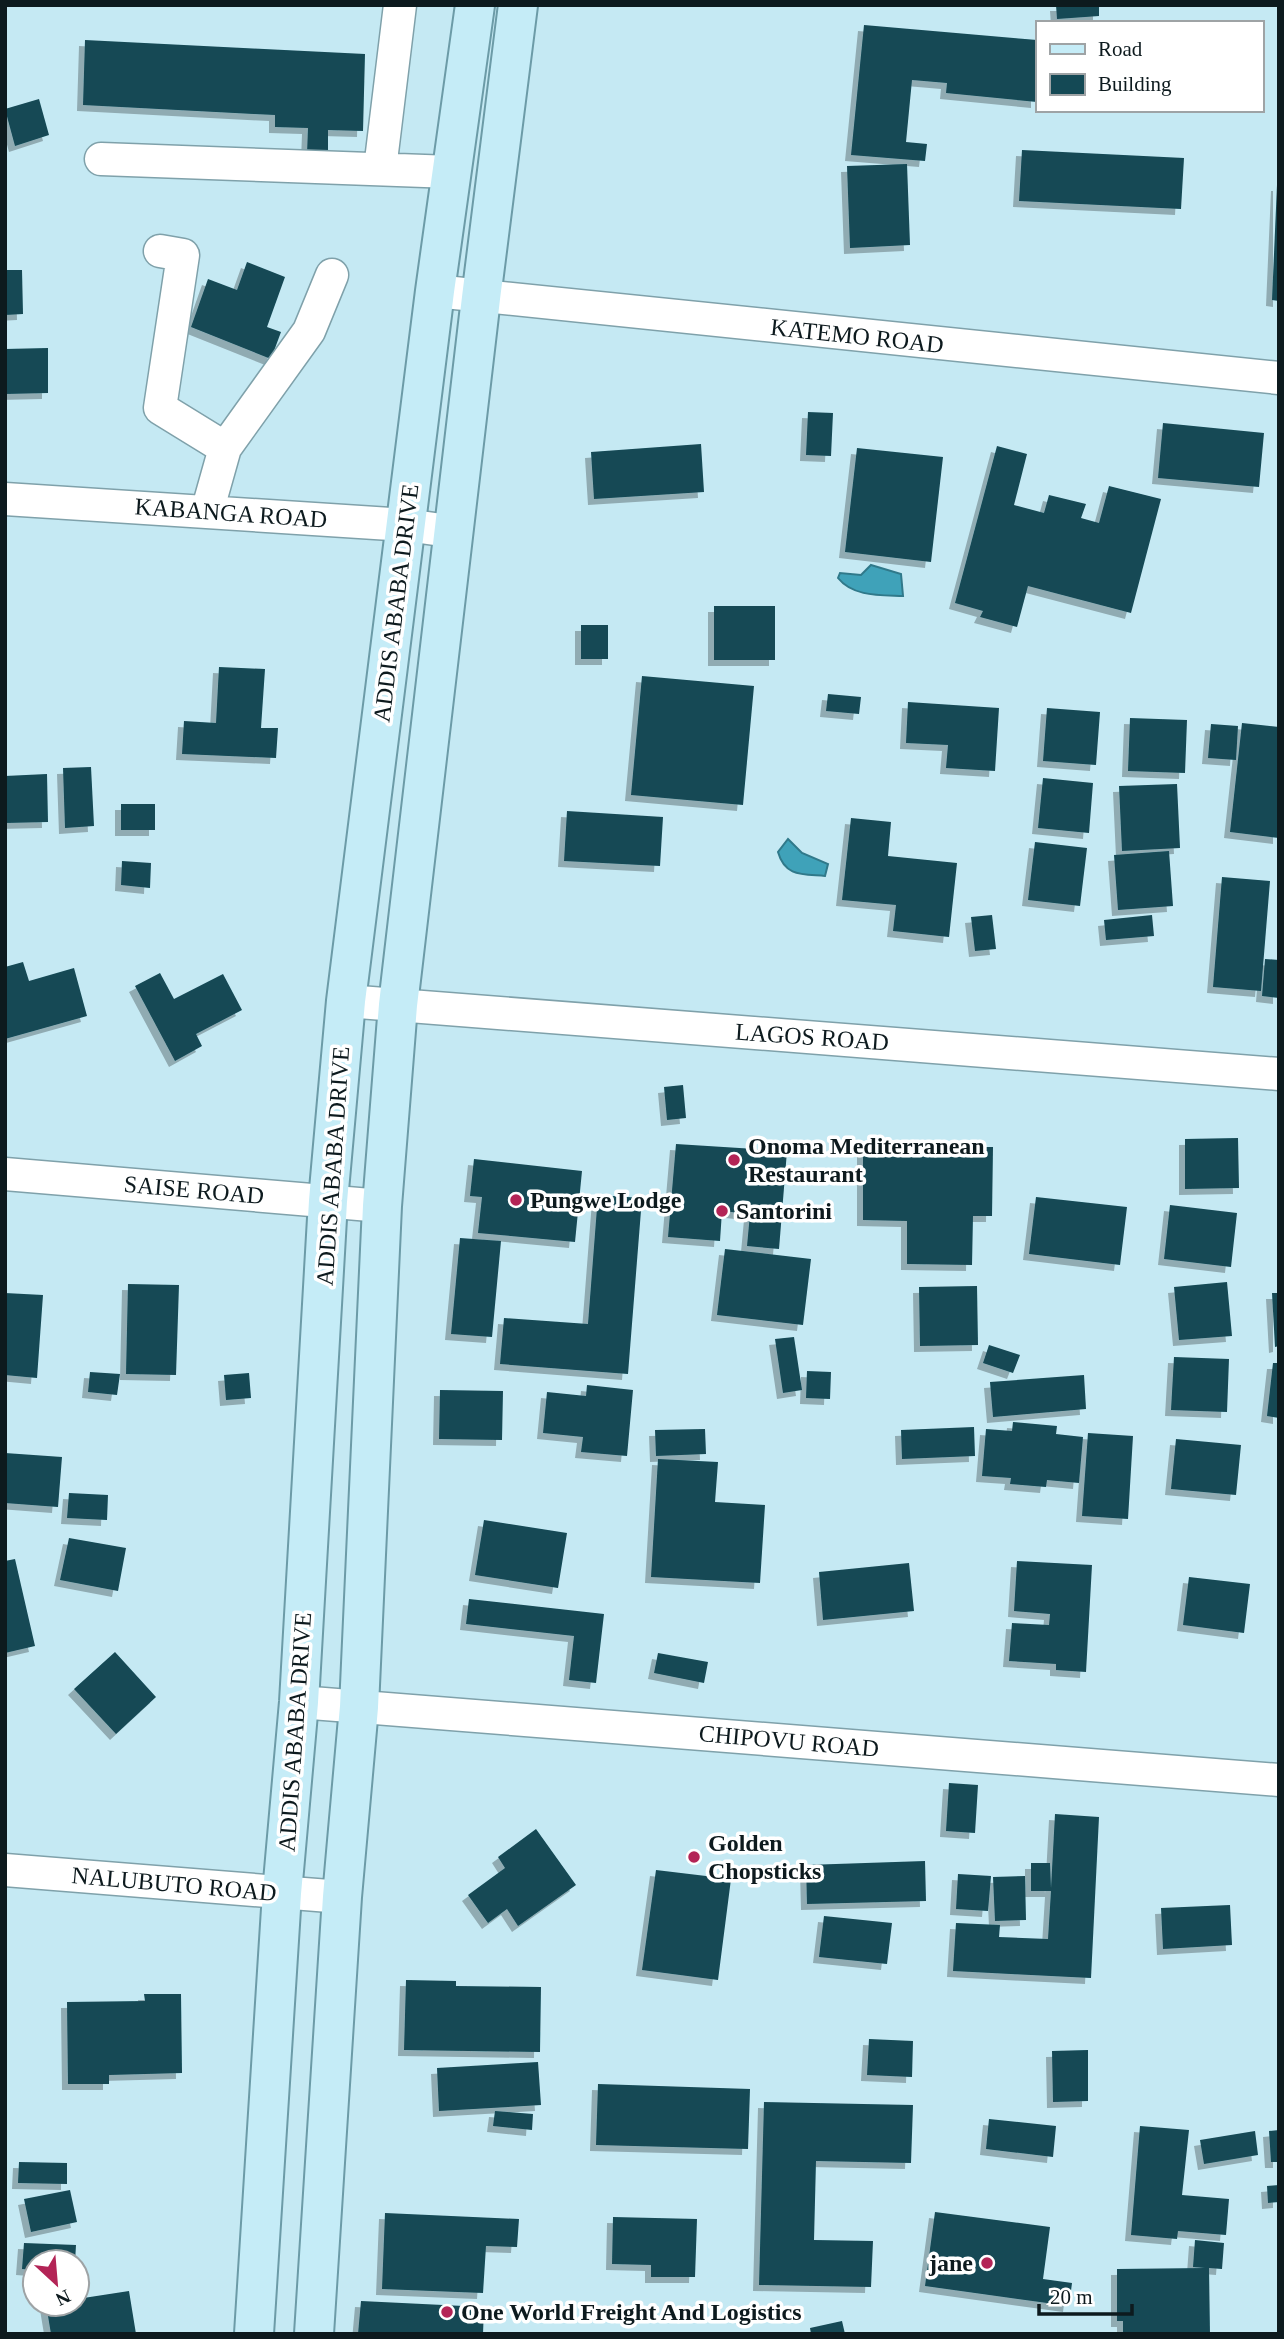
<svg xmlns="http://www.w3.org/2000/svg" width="1284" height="2339" font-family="Georgia,serif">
  <defs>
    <filter id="shadow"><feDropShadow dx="-6" dy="6" stdDeviation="0" flood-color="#0004"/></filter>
  </defs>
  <rect width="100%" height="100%" fill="#c5e9f3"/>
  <!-- water -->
  <path fill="#3fa2b9" stroke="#30798a" stroke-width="2" d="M871,565L901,574L903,596C881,595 853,597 838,578L840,573L861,575Z
    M788,839L802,853L828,864L825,876C803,874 785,877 778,852Z"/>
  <!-- building -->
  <path fill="#144955" filter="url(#shadow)" d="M1056,5H1099V16L1057,19Z
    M864,25L1037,40V102L946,93L947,83L912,80L906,142L927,144L925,161L851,155Z
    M85,40L365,54L363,131L328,130V155L307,154L308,128L275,127V115L83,105Z
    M39,99L49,135L15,146L5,109Z
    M1022,150L1184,158L1181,209L1019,201Z
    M907,164L910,245L850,248L847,166Z
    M1277,185H1279V301L1272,300Z
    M247,262L285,277L267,327L281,332L271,359L191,327L208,279L237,290Z
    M5,270H22L23,314L5,315Z
    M48,348V393L5,394V349Z
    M808,412L833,413L831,456L806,455Z
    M1163,423L1264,433L1259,487L1158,478Z
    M701,444L704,492L594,499L591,452Z
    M997,446L1027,454L1014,505L1044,513L1049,495L1086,504L1081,518L1099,523L1109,486L1161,499L1131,613L1028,586L1017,627L980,617L983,611L955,603Z
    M857,448L943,457L931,562L845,552Z
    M714,606H775V660H714Z
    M581,625H608V659H581Z
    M219,667L265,669L261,728H278L276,758L182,754L184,721L216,723Z
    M642,676L754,686L743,805L631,795Z
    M828,694L861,697L859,714L826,711Z
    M908,702L999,708L995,771L946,768L948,745L906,743Z
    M1047,708L1100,712L1096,765L1043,761Z
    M1130,718L1187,720L1185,773L1128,771Z
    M1242,723L1279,727V838L1230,832Z
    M1211,724L1238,726L1236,760L1208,758Z
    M91,767L94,826L65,828L63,768Z
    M47,774L48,822L5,823V776Z
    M1043,778L1093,783L1089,833L1038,828Z
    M1177,784L1180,848L1122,851L1119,786Z
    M121,804H155V830H121Z
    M567,811L663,817L660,866L564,861Z
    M851,818L891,822L888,856L957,863L949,937L893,931L896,905L842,900Z
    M1035,842L1087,848L1080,906L1028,900Z
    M1169,851L1173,906L1118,910L1114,855Z
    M122,861L151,863L150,888L121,885Z
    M1222,877L1270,881L1261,991L1213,987Z
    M992,915L996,949L975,951L971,917Z
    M1152,915L1154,936L1106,940L1104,920Z
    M1265,959L1279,960V998L1262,996Z
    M23,962L29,981L74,968L87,1016L5,1039V967Z
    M160,973L174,999L223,974L242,1010L196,1034L202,1046L175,1061L135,986Z
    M683,1085L686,1118L667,1120L664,1087Z
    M1238,1138L1239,1188L1185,1189V1139Z
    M676,1144L787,1151L779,1249L747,1246L750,1214L722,1211L720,1241L668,1237Z
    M863,1147H993L992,1216H973L972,1265L907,1264V1221L863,1220Z
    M474,1159L582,1171L575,1242L478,1233L482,1197L470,1196Z
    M598,1195L642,1198L628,1374L500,1364L504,1318L588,1324Z
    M1036,1197L1127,1207L1120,1265L1029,1254Z
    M1170,1205L1237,1213L1231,1267L1164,1259Z
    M460,1238L501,1241L492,1337L451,1334Z
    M725,1249L811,1259L803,1325L717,1315Z
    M1227,1282L1232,1336L1179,1340L1174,1287Z
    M128,1284L179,1285L176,1375L126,1374Z
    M977,1286L978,1345L920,1346L919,1287Z
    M5,1293L43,1295L37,1378L5,1375Z
    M1272,1293H1279V1346L1275,1347Z
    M794,1337L802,1390L783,1393L775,1339Z
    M989,1345L1020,1355L1013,1373L983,1363Z
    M1174,1357L1229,1359L1227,1412L1171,1410Z
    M1273,1363H1279V1418L1267,1416Z
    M807,1371L831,1372L830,1399L806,1398Z
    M90,1372L120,1374L117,1395L88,1392Z
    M249,1373L251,1398L226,1400L224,1375Z
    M1084,1375L1086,1409L993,1417L990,1382Z
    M587,1385L633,1390L627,1456L581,1452L583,1437L543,1433L547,1392L586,1396Z
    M440,1390L503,1391L502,1440L439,1439Z
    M1013,1422L1057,1426L1056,1434L1083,1437L1079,1483L1047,1480L1046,1487L1010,1484L1011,1478L982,1476L986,1429L1012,1431Z
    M974,1427L975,1456L902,1459L901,1430Z
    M705,1429L706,1454L656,1456L655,1430Z
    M1088,1433L1133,1436L1128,1519L1082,1516Z
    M1176,1439L1241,1445L1236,1495L1171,1489Z
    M5,1453L62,1457L58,1507L5,1503Z
    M658,1459L718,1462L715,1502L765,1505L760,1583L651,1577Z
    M69,1493L108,1495L107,1520L67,1518Z
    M484,1520L567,1533L558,1588L475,1575Z
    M69,1538L126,1548L118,1591L60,1580Z
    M15,1559L35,1646L5,1653V1561Z
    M1017,1561L1092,1565L1086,1672L1056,1670V1664L1009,1661L1012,1623L1049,1625L1050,1614L1014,1611Z
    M909,1563L914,1611L823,1620L819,1572Z
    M1189,1577L1250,1584L1244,1633L1183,1625Z
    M469,1599L604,1614L596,1683L569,1680L574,1636L466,1624Z
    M115,1652L156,1697L116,1734L74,1689Z
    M658,1653L708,1662L704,1683L654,1673Z
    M949,1783L978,1785L975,1833L946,1831Z
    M1055,1814L1099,1817L1091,1978L953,1971L956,1923L1000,1925L999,1937L1048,1939L1051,1891H1031V1863H1050L1051,1888Z
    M536,1829L576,1885L518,1926L507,1909L488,1923L468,1895L505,1868L498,1857Z
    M925,1861L926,1901L807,1904L806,1865Z
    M656,1870L731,1879L718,1980L642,1970Z
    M958,1874L991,1876L988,1911L956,1909Z
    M1025,1876L1026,1920L995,1921L993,1877Z
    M1230,1905L1232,1945L1163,1949L1161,1908Z
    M824,1916L892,1923L887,1964L819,1957Z
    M406,1980L456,1981V1986L541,1987L540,2052L404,2050Z
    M144,1994H181L182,2073L109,2075V2084H68L67,2002L145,2001Z
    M869,2039L913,2041L912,2077L867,2075Z
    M1088,2050V2101L1053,2102L1052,2051Z
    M538,2062L541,2105L439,2111L437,2068Z
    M598,2084L750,2089L748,2149L596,2145Z
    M764,2102L913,2105L911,2163L816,2161L814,2240L873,2241L871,2287L759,2285Z
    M495,2111L533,2114L532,2130L493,2126Z
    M989,2119L1056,2126L1053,2157L986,2149Z
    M1140,2126L1189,2130L1182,2195L1229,2199L1226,2235L1178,2231L1177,2239L1131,2235Z
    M1279,2130V2162H1271L1269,2131Z
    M1255,2131L1258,2155L1204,2164L1200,2140Z
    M19,2162L67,2163V2184L18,2183Z
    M1279,2185V2202L1268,2203L1267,2186Z
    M70,2190L77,2222L31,2232L24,2199Z
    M935,2212L1050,2227L1043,2279L1072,2283L1069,2306L925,2286Z
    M385,2213L519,2219L517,2247L486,2246L483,2293L382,2289Z
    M613,2217L697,2219L695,2277H651V2265L612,2264Z
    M1195,2240L1224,2243L1222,2269L1209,2268L1210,2334H1123V2321H1117V2269L1205,2268L1193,2267Z
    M24,2243L76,2245L75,2262H35V2270L22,2269Z
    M129,2291L136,2334H51L46,2304H77V2299Z
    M361,2301L484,2307L483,2334H358Z
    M842,2321L845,2334H811L810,2328Z"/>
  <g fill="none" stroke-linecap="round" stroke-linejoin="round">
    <defs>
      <path id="minor" d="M101,159L452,172
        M380,169L400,5
        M160,251L183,255L160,408L225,448
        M435,291L1279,378
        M5,499L406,525L456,532
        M207,512L225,448L309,331L332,275
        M346,1001L1279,1074
        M5,1174L382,1206
        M299,1702L1279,1780
        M5,1870L342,1897"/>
      <path id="major" d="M254,2334L282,1893L299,1702L328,1201L346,1001L435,291L475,5
        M314,2334L342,1897L359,1707L382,1206L398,1005L481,298L518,5"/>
    </defs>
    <!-- minor casing -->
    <use href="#minor" stroke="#7fa1aa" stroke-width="35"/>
    <!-- major casing -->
    <use href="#major" stroke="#6c9ba7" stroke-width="42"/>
    <!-- minor -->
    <use href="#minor" stroke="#fff" stroke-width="32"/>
    <!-- major -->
    <use href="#major" stroke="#c5ecf7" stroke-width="38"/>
  </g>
  <!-- markers -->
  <g fill="#b32456" stroke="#fff" stroke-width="2.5">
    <circle cx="734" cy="1160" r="7"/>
    <circle cx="516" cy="1200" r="7"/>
    <circle cx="722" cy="1211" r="7"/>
    <circle cx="694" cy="1857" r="7"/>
    <circle cx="987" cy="2263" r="7"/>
    <circle cx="447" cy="2312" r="7"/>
  </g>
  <g text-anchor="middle" stroke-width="7" stroke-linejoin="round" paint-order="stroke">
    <!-- street labels -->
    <g font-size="24" fill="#0d1a1e" stroke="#fff">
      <text transform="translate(857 336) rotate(6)" y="8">KATEMO ROAD</text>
      <text transform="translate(231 513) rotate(4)" y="8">KABANGA ROAD</text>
      <text transform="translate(396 603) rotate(-83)" y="8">ADDIS ABABA DRIVE</text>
      <text transform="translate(812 1037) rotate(4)" y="8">LAGOS ROAD</text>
      <text transform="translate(333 1166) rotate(-86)" y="8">ADDIS ABABA DRIVE</text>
      <text transform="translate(194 1190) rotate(5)" y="8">SAISE ROAD</text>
      <text transform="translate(295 1732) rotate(-86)" y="8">ADDIS ABABA DRIVE</text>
      <text transform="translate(789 1741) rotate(5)" y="8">CHIPOVU ROAD</text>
      <text transform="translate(174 1884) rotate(5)" y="8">NALUBUTO ROAD</text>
    </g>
    <!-- poi labels -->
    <g font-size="24" font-weight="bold" fill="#0d1a1e" stroke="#fff" text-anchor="start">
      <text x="748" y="1154">Onoma Mediterranean<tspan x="748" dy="28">Restaurant</tspan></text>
      <text x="530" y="1208">Pungwe Lodge</text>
      <text x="736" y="1219">Santorini</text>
      <text x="708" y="1851">Golden<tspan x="708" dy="28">Chopsticks</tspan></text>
      <text x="973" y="2271" text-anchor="end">jane</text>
      <text x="461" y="2320">One World Freight And Logistics</text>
    </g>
  </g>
  <!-- border -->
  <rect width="1284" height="2339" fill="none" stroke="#0d1a1e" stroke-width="14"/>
  <!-- legend -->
  <rect x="1036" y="21" width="228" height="91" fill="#ffffff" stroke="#9ea3a5" stroke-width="2"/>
  <rect x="1050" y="44" width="35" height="10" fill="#c5ecf7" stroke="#9ea3a5" stroke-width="2"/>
  <text x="1098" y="56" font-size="21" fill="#0d1a1e">Road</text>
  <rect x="1050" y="74" width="35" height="21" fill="#144955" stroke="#9ea3a5" stroke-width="2"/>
  <text x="1098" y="91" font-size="21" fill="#0d1a1e">Building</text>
  <!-- north arrow -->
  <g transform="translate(56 2283) rotate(154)"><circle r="33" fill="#ffffff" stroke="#9ea3a5" stroke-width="2"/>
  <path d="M0-5L12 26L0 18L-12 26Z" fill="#b32456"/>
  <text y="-10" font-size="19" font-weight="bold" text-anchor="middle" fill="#0d1a1e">N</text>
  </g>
  <!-- scale -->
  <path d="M1039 2304v10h93v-10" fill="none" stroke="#0d1a1e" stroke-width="3.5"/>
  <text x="1050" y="2304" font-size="21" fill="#0d1a1e" stroke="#ffffff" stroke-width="5" paint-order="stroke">20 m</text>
</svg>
